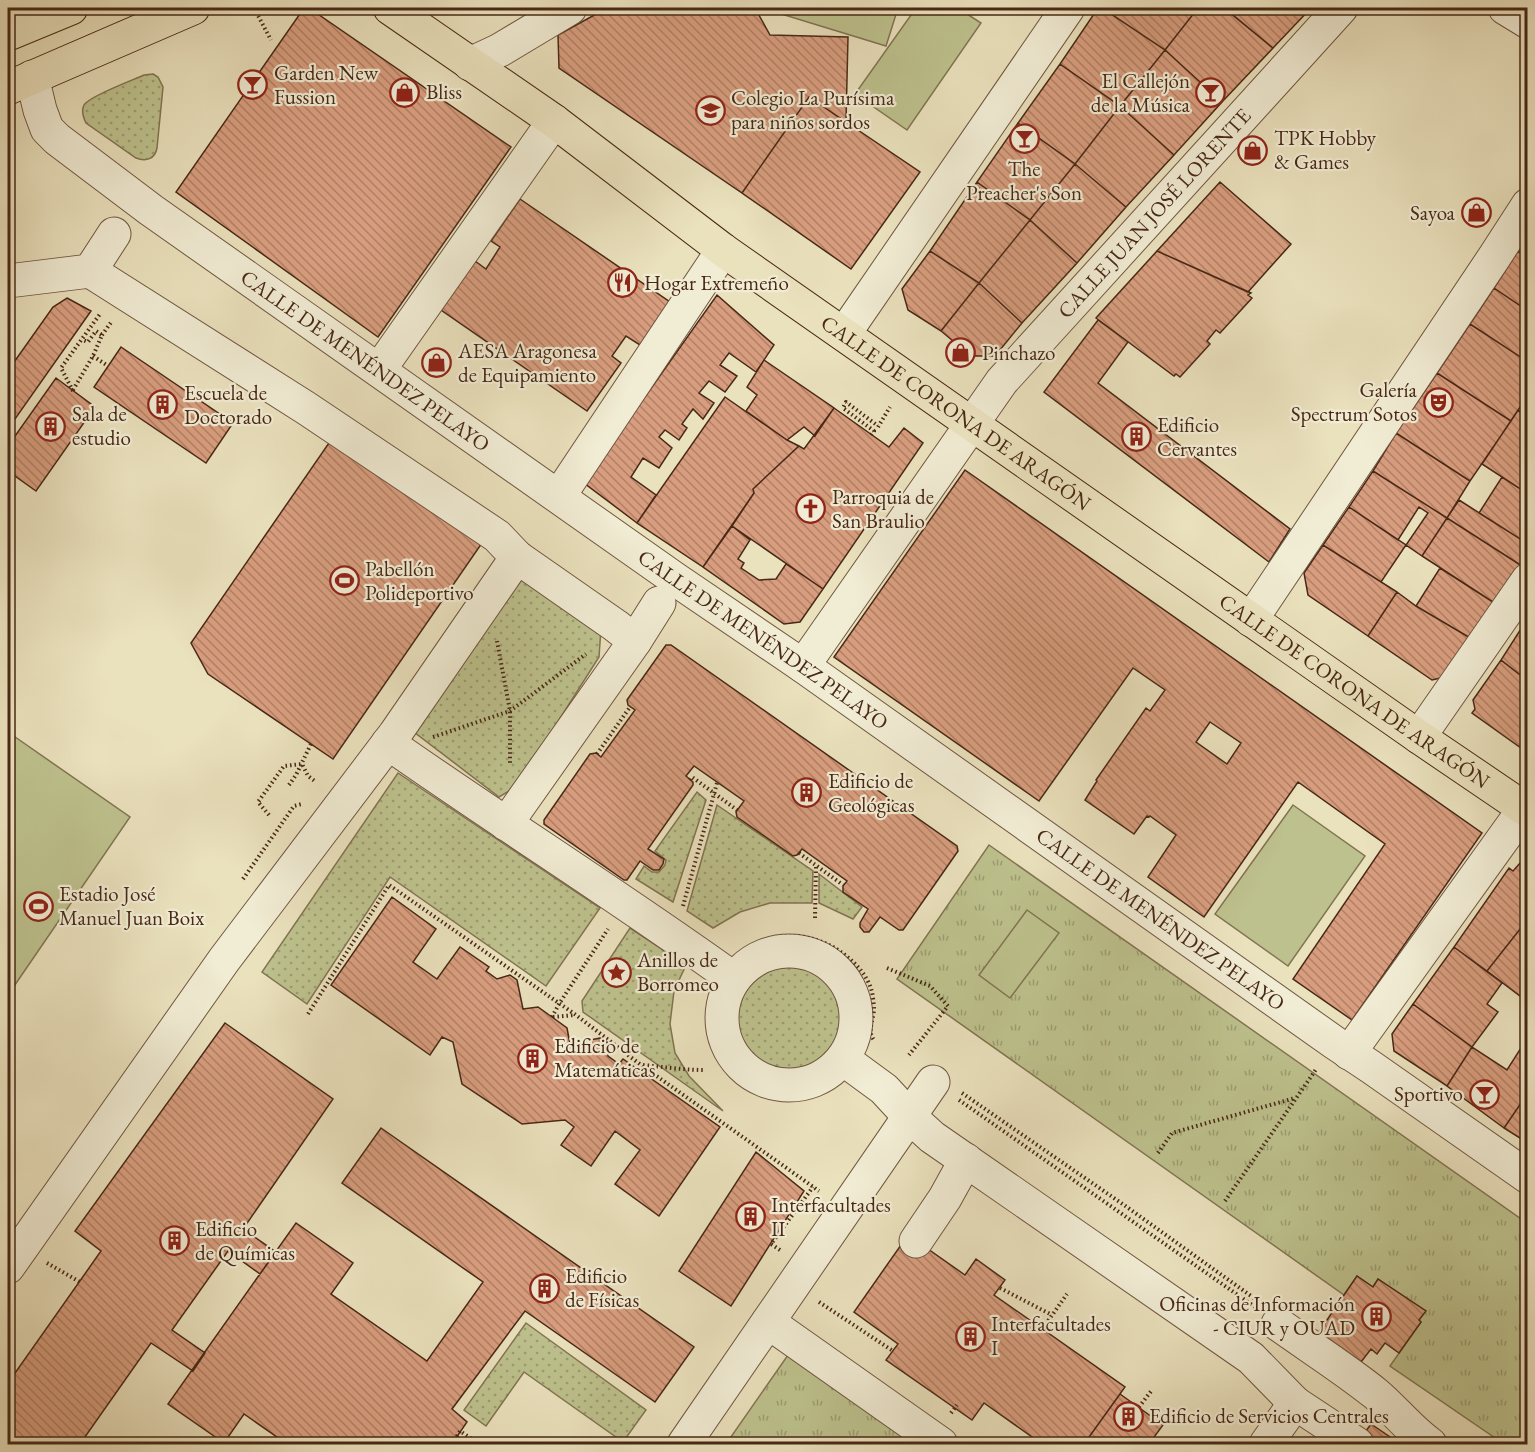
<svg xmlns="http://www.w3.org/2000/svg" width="1535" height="1452" font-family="'EB Garamond',serif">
  <defs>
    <pattern id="grass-dots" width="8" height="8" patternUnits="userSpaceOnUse" patternTransform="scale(1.5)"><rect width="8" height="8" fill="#bdc18d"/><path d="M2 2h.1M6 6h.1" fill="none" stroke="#9c9d72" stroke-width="1.8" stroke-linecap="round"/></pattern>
    <pattern id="park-tufts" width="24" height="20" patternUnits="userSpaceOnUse" patternTransform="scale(1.5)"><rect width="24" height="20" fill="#bdc18d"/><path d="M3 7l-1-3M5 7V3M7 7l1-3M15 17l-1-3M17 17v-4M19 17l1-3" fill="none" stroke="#9c9d72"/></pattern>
    <pattern id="building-back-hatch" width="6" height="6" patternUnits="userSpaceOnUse" patternTransform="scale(1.5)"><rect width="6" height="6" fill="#d89d7e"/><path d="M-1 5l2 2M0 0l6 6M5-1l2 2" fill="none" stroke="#b18066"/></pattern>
  </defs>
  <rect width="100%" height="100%" fill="#eae1bd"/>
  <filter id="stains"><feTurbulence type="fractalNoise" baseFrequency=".00333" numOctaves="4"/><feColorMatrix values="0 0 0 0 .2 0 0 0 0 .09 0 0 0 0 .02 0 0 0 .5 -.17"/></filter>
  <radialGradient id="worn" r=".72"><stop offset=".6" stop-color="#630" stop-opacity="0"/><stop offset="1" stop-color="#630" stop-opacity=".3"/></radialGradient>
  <!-- grass -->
  <path fill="url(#grass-dots)" stroke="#827452" stroke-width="1.5" d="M153,74L158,77L163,87L157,148C155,159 146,162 136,158L86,123C83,117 81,111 84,105C89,96 133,80 144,75Z
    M522,578L601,628L599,657L517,786L499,797L414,732Z
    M398,773L600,908L546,986L390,877L307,1004L262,972Z
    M697,792L706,800L673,902L636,879L644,866L652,872H659L665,865L666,860L655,851Z
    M717,805L813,871L812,903H770L740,912L713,928L687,911Z
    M819,874L862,907L853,919L819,903Z
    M630,928L686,965L674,991L670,1024L675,1053L689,1076L723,1111L583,1012L582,1001Z
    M738 1019a52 52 0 1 1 104 0a52 52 0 1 1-104 0Z
    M526,1323L646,1410L623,1442L524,1372L486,1426L464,1410Z"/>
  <!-- park -->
  <path fill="url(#park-tufts)" stroke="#827452" stroke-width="1.5" d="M989,845L1527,1223V1444H1504L1390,1366L1421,1322L1419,1320L1425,1311L1378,1279L1373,1287L1357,1276L1344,1295L897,979Z
    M788,1355L918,1444H726Z"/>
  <!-- pitch -->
  <path fill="#bdc18d" stroke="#827452" stroke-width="1.5" d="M779,8H898L886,46L778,13Z
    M916,8H958L981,23L907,130L855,94Z
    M8,732L130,817L8,995Z
    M1293,805L1365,856L1288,966L1215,914Z
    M1027,910L1059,933L1010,998L979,975Z"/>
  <!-- building -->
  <path fill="url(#building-back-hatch)" stroke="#482816" stroke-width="1.5" fill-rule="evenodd" d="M304,8H309L511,147L378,337L176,192Z
    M607,8H755L770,35L848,37L846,122L809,97L742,193L559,68L558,35Z
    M1098,8H1102L1165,50L1120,106L1060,64Z
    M1102,8H1198L1165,50Z
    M1198,8H1224L1273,48L1222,102L1165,50Z
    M1230,8H1311L1273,48L1227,10Z
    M1165,50L1222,102L1174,155L1120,106Z
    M1060,64L1120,106L1075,164L1018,123Z
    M809,97L920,172L851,269L742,193Z
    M1120,106L1174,155L1126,207L1075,164Z
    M1018,123L1075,164L1030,220L977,182Z
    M1075,164L1126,207L1077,263L1030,220Z
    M977,182L1030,220L979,283L930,251Z
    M1220,182L1291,244L1248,292L1157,251Z
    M520,199L670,302L640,345L626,336L612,356L621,363L587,411L441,310L475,261L486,269L500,247L491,241Z
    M1030,220L1077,263L1022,323L979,283Z
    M1528,237V258L1518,251Z
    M930,251L979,283L941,331L908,310L902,289Z
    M1157,251L1251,293L1248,295L1252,298L1220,333L1216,330L1207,341L1210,344L1180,377L1176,374L1174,376L1096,318Z
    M1518,251L1528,258V311L1494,288Z
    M979,283L1022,323L995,356H971L941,331Z
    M1494,288L1528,311V362L1470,324Z
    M717,295L774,345L756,372L729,353L720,365L737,376L725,392L709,381L699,393L714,403L703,419L693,409L682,424L687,428L679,440L665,430L659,437L672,448L659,468L643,458L631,477L656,495L637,523L584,483Z
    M67,298L91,311L8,429V363L12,365L53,307Z
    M1098,320L1128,342L1098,383L1290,529L1269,562L1044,392Z
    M1470,324L1528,362V395L1511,421L1437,373Z
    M121,347L233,423L206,463L94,387Z
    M764,360L834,408L815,436L804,427L787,440L746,411L757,395L747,387Z
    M1437,373L1511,421L1470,481L1396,433Z
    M56,378L95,407L36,491L8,471V446Z
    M1528,395V416L1518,410Z
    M725,397L787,440L799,446L753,489L754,493L703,567L637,523Z
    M834,408L889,447L904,428L923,443L823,589L732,526L754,493L753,489L799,446L804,449Z
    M1518,410L1528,416V494L1482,464Z
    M1396,433L1470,481L1447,518L1373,471Z
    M331,440L482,543L333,759L208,674L191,643Z
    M965,470L1482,833L1352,1020L1293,979L1385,844L1298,782L1204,917L1148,877L1176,835L1150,816L1149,817L1147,816L1134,834L1085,800L1097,781L1096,780L1146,708L1150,711L1165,690L1133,668L1039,801L834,657ZM1210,722L1241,743L1227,764L1196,742Z
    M1373,471L1447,518L1422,556L1406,545L1428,513L1419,507L1398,540L1349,507Z
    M1502,477L1528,494V544L1479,513Z
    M1459,500L1528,544V557L1522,566L1447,518Z
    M1349,507L1406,545L1381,582L1323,545Z
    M1447,518L1522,566L1496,604L1422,556Z
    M732,526L750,540L738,559L744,563L741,568L759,580L776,579L786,564L823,589L800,622L784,624L703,567Z
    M1323,545L1397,592L1368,636L1308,595L1304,573Z
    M1440,568L1496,604L1472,639L1416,606Z
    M1397,592L1416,606L1472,639L1449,676L1432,680L1368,636Z
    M1526,621L1528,622V681L1501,660Z
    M666,645H671L957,846L958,851L903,930H899L880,917L869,932H864L860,927V923L868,909L843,892V886L847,881L802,849L797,855L793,856L737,817L736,812L744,801L694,766L686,776L693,782V785L648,849L664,859L663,864L659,870H653L640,861L627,880H624L544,824V820L590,754L596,753L601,757L635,710L628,705L627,700Z
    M1501,660L1528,681V753L1472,713L1475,709L1473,700Z
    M1521,862L1528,867V919L1487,971L1454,947L1509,868L1513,871Z
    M392,897L436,929L413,962L437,979L460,947L489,967L486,971L497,979L510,975L517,980L523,1009L538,1007L552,1017L567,1028L570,1044L600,1038L607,1042L608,1056L619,1064L623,1059L720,1127L659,1216L615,1184L640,1150L615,1131L591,1166L561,1145L574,1127L565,1120L522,1124L462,1084L453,1042L442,1037L430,1055L331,985Z
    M1528,919V1002L1487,971Z
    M1454,947L1502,983L1487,1004L1498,1012L1472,1047L1413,1004Z
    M1413,1004L1472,1047L1447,1086L1394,1051L1392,1034Z
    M225,1023L333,1099L243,1229L276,1252L260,1274L228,1251L172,1330L205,1353L193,1371L151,1343L80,1444H8V1383L101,1251L75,1231Z
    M1528,1037V1093L1504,1128L1447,1086L1472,1047L1507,1070Z
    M1528,1093V1143L1504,1128Z
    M381,1128L694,1347L655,1402L525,1311L452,1409L467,1422L452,1444H287L244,1414L224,1443L168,1404L296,1223L353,1263L331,1294L427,1361L483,1282L342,1183Z
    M756,1152L804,1191L731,1306L679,1271Z
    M908,1235L965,1275L976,1259L1005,1280L994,1295L1125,1387L1084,1444H1042L984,1403L972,1420L886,1360L898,1344L854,1312Z
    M1357,1276L1373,1287L1378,1279L1426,1311L1419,1320L1421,1322L1399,1353L1385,1343L1377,1354L1371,1349L1361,1362L1318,1333Z
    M1120,1394L1163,1425L1149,1444H1084Z
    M1371,1424L1393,1439L1390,1444H1377L1363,1435Z"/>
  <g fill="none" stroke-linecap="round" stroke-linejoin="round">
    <defs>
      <g id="minor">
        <path d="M1505,8L1528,22"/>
        <path d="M470,64L500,50L570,8"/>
        <path id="s1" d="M32,77L40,110L47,129L57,139L151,210L675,579L803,666L1335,1043L1371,1067L1528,1177"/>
        <path d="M90,271L114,234"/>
        <path d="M8,281L90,271L306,408L497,536L517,557L616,626L635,641L506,824"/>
        <path d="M844,334L1068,8"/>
        <path d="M379,370L554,121"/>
        <path d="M559,496L723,250"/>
        <path d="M1251,620L1495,256L1528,205"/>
        <path d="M635,641L659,603"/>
        <path id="s2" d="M803,666L1002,381L1341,8"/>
        <path d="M1419,737L1528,580"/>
        <path d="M388,743C502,823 620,897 734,979"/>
        <circle cx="789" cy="1018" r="67"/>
        <path d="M1349,1053L1528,804"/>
        <path d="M843,1059L884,1089L909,1116L932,1137L1251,1358L1295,1403L1357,1444"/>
        <path d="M916,1241L945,1198L966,1160"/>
        <path d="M8,1267L224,960L395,734L517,557"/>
        <path d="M768,1322L941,1444"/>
        <path d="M1278,1324C1310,1347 1345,1369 1376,1394C1395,1410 1410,1430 1430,1444"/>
        <path d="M684,1444L933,1082"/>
        <path d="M1266,1444L1295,1403"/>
      </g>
      <g id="major">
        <path id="s3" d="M390,8L554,121L723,250L1419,737L1528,811"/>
        <path d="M8,34L71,8"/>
        <path d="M8,88L193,8"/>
      </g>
    </defs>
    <!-- minor casing -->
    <use href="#minor" stroke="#705640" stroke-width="35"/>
    <!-- major casing -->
    <use href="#major" stroke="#482816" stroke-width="35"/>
    <!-- path -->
    <path stroke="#482816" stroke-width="4" stroke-dasharray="1.5 3" stroke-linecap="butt" d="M254,8L271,40
      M102,335L112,321
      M93,356L108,366
      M73,390L93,356L102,335L96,331L88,342L83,340
      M73,391L61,368L100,314
      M878,427L890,407
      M871,435L874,431L843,408L846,402L878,426
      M497,641L510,711V764
      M433,737L510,711L586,654
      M597,754L630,707
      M690,780L692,777L737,810
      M289,785L296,775L311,744
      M269,815L258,802L284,766L302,764L308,776L316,782
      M799,853L843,885
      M243,879L294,806L302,804
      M683,906L717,783
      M815,918L816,866
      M747,949C780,927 824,934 852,961C861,969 869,980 872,992C873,997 874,1004 874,1010C873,1021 867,1031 874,1040
      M887,968L930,986L948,1006L909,1055
      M308,1014L389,885L576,1015L641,1065L819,1191
      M552,1017L559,1004L608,929
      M553,1017L575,1015
      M643,1065C664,1067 684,1070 705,1070
      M962,1093L1124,1205L1258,1301
      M959,1100L1255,1307
      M1158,1153L1172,1133L1295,1098
      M1225,1201L1317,1068
      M780,1250L771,1244L813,1187
      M47,1263L80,1282
      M1000,1288L1052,1315
      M819,1302L893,1351
      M1043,1328L1067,1294
      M1139,1407L1152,1390
      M951,1413L957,1405
      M452,1444L460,1431L479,1444"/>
    <!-- minor -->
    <use href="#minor" stroke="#f1ecd4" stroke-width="33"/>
    <!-- major -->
    <use href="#major" stroke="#eae1bd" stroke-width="33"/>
  </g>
  <!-- icons -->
  <defs>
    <symbol id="bar-ring" viewBox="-11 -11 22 22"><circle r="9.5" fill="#f1ecd4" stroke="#8f2418" stroke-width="1.5"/><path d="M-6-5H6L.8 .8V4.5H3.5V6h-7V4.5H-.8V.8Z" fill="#8f2418"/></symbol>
    <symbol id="shop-ring" viewBox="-11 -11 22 22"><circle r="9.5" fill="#f1ecd4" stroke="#8f2418" stroke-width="1.5"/><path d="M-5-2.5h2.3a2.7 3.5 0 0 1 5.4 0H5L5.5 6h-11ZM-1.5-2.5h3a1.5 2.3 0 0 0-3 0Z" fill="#8f2418"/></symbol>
    <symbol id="school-ring" viewBox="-11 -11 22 22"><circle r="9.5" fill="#f1ecd4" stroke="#8f2418" stroke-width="1.5"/><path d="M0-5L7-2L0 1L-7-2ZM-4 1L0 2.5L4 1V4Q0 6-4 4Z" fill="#8f2418"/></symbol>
    <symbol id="restaurant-ring" viewBox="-11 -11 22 22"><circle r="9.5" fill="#f1ecd4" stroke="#8f2418" stroke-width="1.5"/><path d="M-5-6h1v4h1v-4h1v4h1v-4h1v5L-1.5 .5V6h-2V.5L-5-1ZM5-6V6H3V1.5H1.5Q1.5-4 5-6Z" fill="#8f2418"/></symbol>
    <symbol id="theatre-ring" viewBox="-11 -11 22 22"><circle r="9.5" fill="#f1ecd4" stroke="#8f2418" stroke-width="1.5"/><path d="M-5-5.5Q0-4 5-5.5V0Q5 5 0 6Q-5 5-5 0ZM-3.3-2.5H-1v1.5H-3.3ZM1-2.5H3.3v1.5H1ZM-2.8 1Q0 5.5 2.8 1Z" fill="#8f2418"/></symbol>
    <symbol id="building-ring" viewBox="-11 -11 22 22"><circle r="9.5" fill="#f1ecd4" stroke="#8f2418" stroke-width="1.5"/><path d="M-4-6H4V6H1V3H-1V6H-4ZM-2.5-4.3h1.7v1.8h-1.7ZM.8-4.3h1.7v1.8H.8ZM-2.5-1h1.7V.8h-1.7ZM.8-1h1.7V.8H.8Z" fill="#8f2418"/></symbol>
    <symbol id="church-ring" viewBox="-11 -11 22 22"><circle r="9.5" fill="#f1ecd4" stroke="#8f2418" stroke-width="1.5"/><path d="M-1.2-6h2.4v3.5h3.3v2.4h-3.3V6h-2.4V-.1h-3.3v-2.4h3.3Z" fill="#8f2418"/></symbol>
    <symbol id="stadium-ring" viewBox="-11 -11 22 22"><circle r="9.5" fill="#f1ecd4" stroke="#8f2418" stroke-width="1.5"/><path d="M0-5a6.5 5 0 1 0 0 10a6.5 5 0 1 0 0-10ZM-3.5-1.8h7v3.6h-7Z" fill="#8f2418"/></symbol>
    <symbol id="sight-ring" viewBox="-11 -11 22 22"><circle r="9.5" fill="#f1ecd4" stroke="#8f2418" stroke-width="1.5"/><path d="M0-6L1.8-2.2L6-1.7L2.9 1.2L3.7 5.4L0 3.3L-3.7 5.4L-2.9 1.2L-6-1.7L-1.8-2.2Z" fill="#8f2418"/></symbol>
  </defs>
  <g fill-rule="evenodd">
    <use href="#bar-ring" x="236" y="68" width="33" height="33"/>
    <use href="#shop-ring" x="388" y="76" width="33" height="33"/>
    <use href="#bar-ring" x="1194" y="76" width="33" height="33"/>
    <use href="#school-ring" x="694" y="94" width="33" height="33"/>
    <use href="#bar-ring" x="1008" y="122" width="33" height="33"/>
    <use href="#shop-ring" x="1236" y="134" width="33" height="33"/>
    <use href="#shop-ring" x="1460" y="196" width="33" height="33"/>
    <use href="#restaurant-ring" x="606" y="266" width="33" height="33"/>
    <use href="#shop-ring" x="944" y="336" width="33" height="33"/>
    <use href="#shop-ring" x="420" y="346" width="33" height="33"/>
    <use href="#theatre-ring" x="1422" y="386" width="33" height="33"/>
    <use href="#building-ring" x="146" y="388" width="33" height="33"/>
    <use href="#building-ring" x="34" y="410" width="33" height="33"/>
    <use href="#building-ring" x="1120" y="420" width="33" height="33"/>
    <use href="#church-ring" x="794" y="492" width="33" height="33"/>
    <use href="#stadium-ring" x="328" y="564" width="33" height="33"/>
    <use href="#building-ring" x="790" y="776" width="33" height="33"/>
    <use href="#stadium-ring" x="22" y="890" width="33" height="33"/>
    <use href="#sight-ring" x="600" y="956" width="33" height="33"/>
    <use href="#building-ring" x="516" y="1042" width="33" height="33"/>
    <use href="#bar-ring" x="1468" y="1078" width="33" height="33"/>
    <use href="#building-ring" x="734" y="1200" width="33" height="33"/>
    <use href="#building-ring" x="158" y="1224" width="33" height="33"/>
    <use href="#building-ring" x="528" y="1272" width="33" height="33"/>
    <use href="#building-ring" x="1360" y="1300" width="33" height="33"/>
    <use href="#building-ring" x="954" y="1320" width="33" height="33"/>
    <use href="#building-ring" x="1112" y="1400" width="33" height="33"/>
  </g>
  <g text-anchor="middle" stroke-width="4.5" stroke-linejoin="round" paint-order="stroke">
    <!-- poi labels -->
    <g font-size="21" fill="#482816" stroke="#f1ecd4" text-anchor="start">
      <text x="274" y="80">Garden New<tspan x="274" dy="24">Fussion</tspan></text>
      <text x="1190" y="88" text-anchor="end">El Callejón<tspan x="1190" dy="24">de la Música</tspan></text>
      <text x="426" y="99">Bliss</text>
      <text x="731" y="105">Colegio La Purísima<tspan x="731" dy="24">para niños sordos</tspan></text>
      <text x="1274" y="145">TPK Hobby<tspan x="1274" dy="24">&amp; Games</tspan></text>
      <text x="1024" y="176" text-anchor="middle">The<tspan x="1024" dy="24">Preacher's Son</tspan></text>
      <text x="1455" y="220" text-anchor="end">Sayoa</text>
      <text x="644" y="290">Hogar Extremeño</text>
      <text x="458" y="358">AESA Aragonesa<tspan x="458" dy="24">de Equipamiento</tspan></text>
      <text x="982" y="360">Pinchazo</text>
      <text x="1417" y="397" text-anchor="end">Galería<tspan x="1417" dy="24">Spectrum Sotos</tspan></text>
      <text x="184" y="400">Escuela de<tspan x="184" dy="24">Doctorado</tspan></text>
      <text x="72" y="421">Sala de<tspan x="72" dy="24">estudio</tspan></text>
      <text x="1157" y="432">Edificio<tspan x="1157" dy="24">Cervantes</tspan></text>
      <text x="832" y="504">Parroquia de<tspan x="832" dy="24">San Braulio</tspan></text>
      <text x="365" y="576">Pabellón<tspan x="365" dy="24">Polideportivo</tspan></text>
      <text x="828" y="788">Edificio de<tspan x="828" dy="24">Geológicas</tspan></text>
      <text x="59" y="901">Estadio José<tspan x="59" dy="24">Manuel Juan Boix</tspan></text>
      <text x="637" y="967">Anillos de<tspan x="637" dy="24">Borromeo</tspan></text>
      <text x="554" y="1053">Edificio de<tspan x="554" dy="24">Matemáticas</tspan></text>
      <text x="1463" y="1101" text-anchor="end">Sportivo</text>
      <text x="771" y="1212">Interfacultades<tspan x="771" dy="24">II</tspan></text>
      <text x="195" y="1236">Edificio<tspan x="195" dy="24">de Químicas</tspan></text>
      <text x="565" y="1283">Edificio<tspan x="565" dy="24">de Físicas</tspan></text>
      <text x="1355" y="1311" text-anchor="end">Oficinas de Información<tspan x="1355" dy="24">- CIUR y OUAD</tspan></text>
      <text x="991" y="1331">Interfacultades<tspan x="991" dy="24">I</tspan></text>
      <text x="1149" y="1423">Edificio de Servicios Centrales</text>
    </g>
    <!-- street labels -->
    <g font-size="21" fill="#482816" stroke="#f1ecd4">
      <text dy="7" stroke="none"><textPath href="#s2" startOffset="574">CALLE JUAN JOSÉ LORENTE</textPath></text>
      <text dy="7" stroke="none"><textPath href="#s1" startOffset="448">CALLE DE MENÉNDEZ PELAYO</textPath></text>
      <text dy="7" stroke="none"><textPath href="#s3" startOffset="696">CALLE DE CORONA DE ARAGÓN</textPath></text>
      <text dy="7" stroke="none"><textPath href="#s1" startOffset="934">CALLE DE MENÉNDEZ PELAYO</textPath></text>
      <text dy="7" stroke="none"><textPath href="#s3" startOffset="1182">CALLE DE CORONA DE ARAGÓN</textPath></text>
      <text dy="7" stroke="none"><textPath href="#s1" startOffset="1420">CALLE DE MENÉNDEZ PELAYO</textPath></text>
    </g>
  </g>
  <!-- margin -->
  <rect width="1535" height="1452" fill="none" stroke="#eae1bd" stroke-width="30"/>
  <rect x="9" y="9" width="1517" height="1434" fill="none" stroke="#482816" stroke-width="3"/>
  <rect x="15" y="15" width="1505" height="1422" fill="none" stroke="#482816" stroke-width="1.5"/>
  <rect width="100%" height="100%" filter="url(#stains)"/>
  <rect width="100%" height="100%" fill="url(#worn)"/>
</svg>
